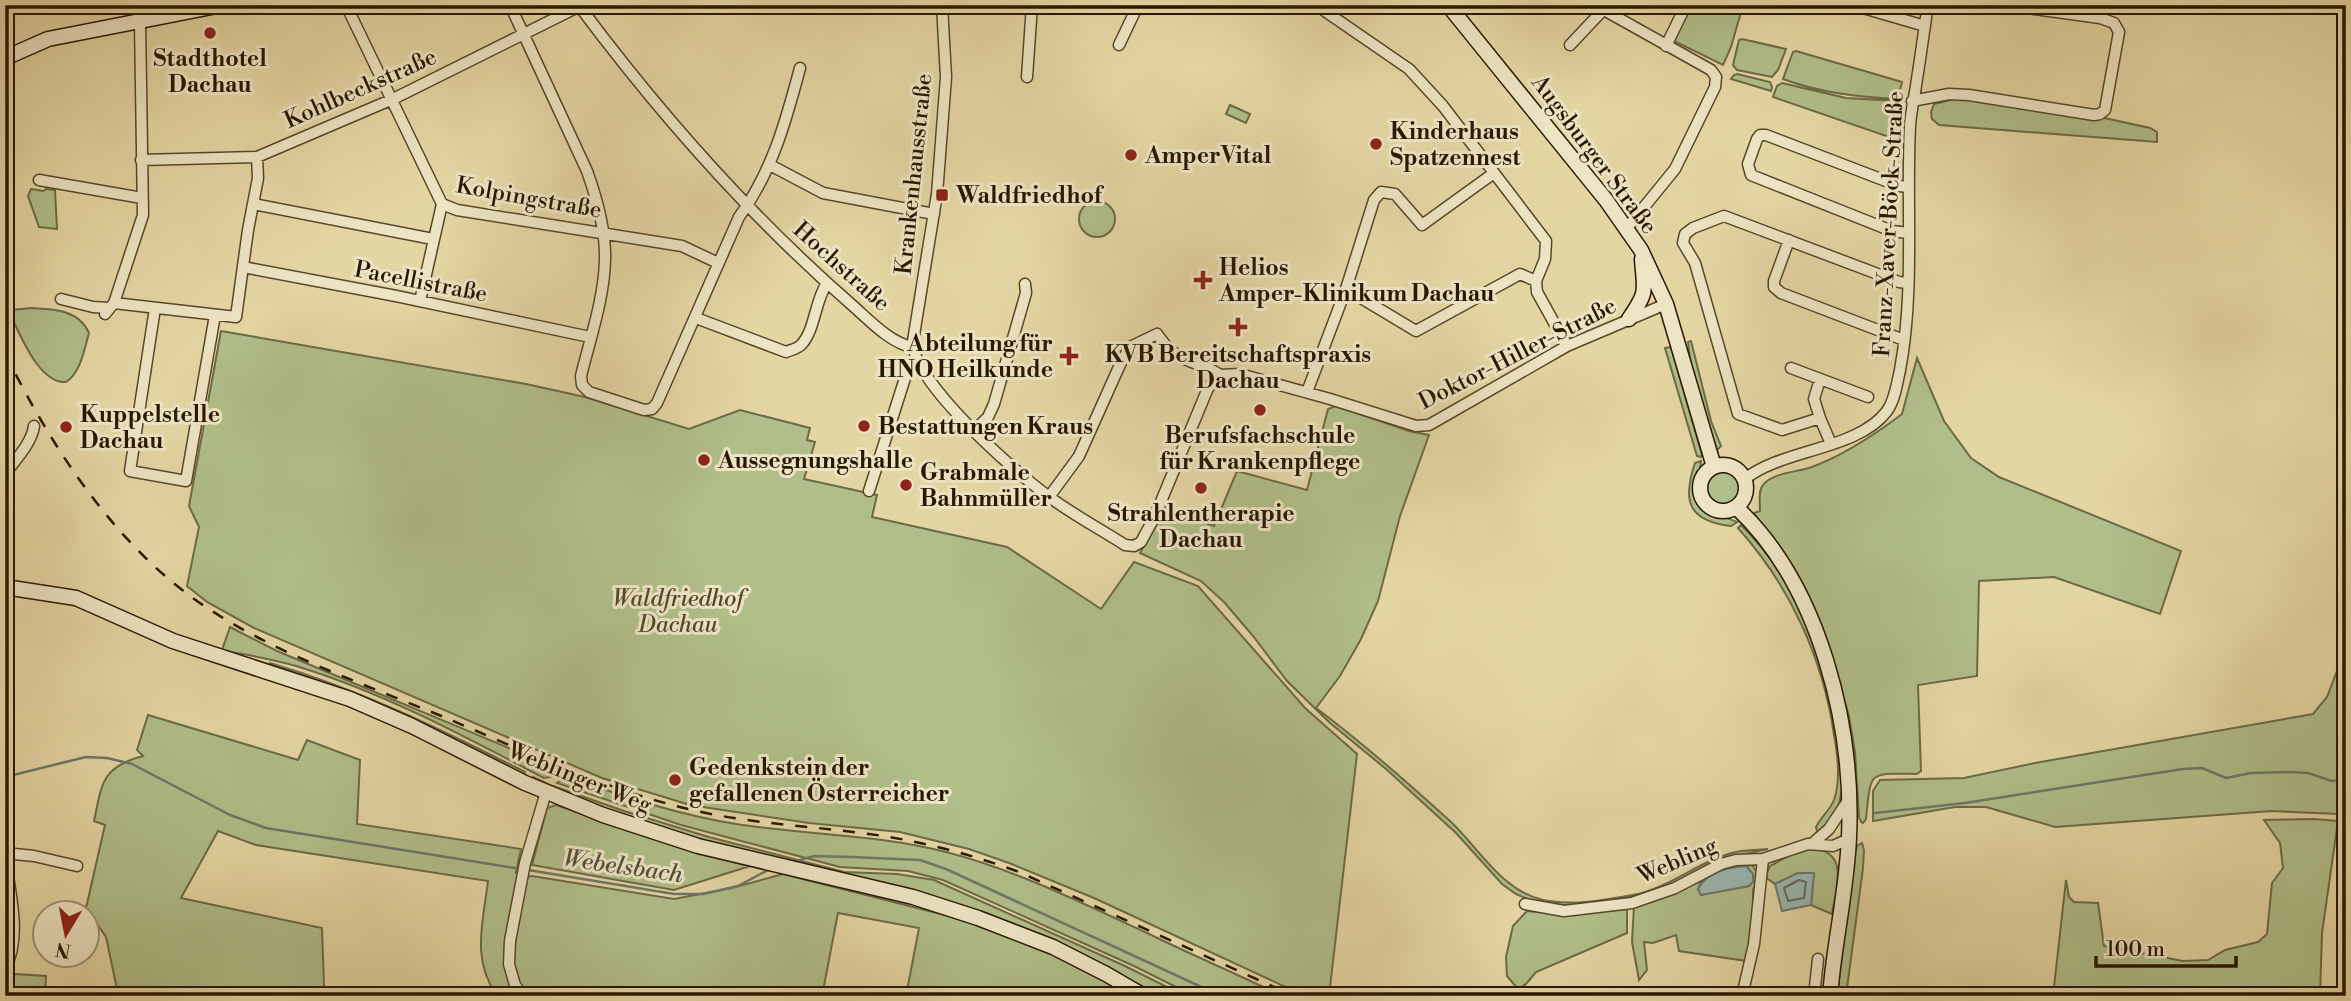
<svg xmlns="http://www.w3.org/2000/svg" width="2351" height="1001" font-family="'Libre Bodoni',serif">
  <rect width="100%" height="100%" fill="#e4d6a3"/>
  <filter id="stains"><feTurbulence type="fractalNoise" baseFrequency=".00286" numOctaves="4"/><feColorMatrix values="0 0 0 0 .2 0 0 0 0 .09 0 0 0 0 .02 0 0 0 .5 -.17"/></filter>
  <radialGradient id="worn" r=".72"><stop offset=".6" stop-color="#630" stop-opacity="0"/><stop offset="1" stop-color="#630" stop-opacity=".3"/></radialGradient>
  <!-- green -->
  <path fill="#b0be89" stroke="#6c6a45" stroke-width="2" d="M1691,5H1717L1729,12L1732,5H1743L1731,47L1723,65L1674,41Z
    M1742,39L1786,49L1778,70L1772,77L1737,70L1733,65L1739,40Z
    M1796,51L1902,82L1898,99C1859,97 1820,93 1783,79L1793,52Z
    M1737,74L1770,82L1772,87L1771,91L1731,79L1734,75Z
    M1782,83L1846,98L1899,101L1896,137L1892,138L1773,97L1777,86Z
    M1959,98L2100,117L2150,128L2157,132V142L1939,125L1932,119L1931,112L1934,104Z
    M1230,105L1250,114L1246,123L1226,114Z
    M31,189L43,191L46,189L55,190L57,229L39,227L28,196Z
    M1079 219a18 18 0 1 1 36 0a18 18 0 1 1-36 0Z
    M31,308C54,309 79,310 89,333C84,350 81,372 66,382C39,384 20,334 10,314L11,310Z
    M221,331L526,384L585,397L689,429L740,410L810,428L807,440L815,442L804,479L877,495L872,517L1007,547L1101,609L1134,562L1198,586L1305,708L1357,754L1329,996H1305L1094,898L1009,863L969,849L900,832L809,823L690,805L602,778L254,628L207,602L187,586L199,527L189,506Z
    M1691,341L1711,421L1721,446L1717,450C1700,417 1692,378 1688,342Z
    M1671,347L1702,455L1701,457L1697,456L1665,348Z
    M1917,358L1944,421L1971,458L1999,477L2181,551L2160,614L2054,577L1979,581L1977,676L1918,685L1921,771L1917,774C1868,773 1871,770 1866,819L1863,823L1861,822L1859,817L1855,752L1849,716L1832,659L1774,545L1754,513L1760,511C1760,503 1758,491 1763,485C1772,473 1796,472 1809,468C1843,456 1873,436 1902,414Z
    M1336,406L1409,431L1429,435L1400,516L1378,601L1361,639L1340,676L1316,708C1363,743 1407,782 1450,821C1479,848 1502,891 1543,900C1571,906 1605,900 1633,895C1670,888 1700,860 1736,852C1747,850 1758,850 1768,849L1741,855L1653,894L1589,904L1564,905L1535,902L1516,894L1502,884L1456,833L1386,769L1330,723L1287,681L1253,636L1224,602L1201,581L1140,553L1164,508L1214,526L1237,471L1307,490L1328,409Z
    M1701,461C1701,471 1695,478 1694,487C1693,519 1719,513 1737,522L1731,526C1688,521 1682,501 1695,463Z
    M1707 489a17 17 0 1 1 34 0a17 17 0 1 1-34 0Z
    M1741,525C1785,568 1814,629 1831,688C1835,703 1836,720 1838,736C1842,761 1846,786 1837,810C1834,819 1826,825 1820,831H1817L1816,827C1821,817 1830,810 1834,800C1841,780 1838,756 1834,735C1823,658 1790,586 1738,528Z
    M230,627L277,651L559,769L555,776L544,778C464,736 382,692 296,666C272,659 247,655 222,650Z
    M2346,647V776L2338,814L2272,811L2055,827L1986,807H1955L1873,821V791L1880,780L1964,778L2035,763L2313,714L2327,697Z
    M270,663C361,690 440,729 525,772L524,775L267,665Z
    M148,715L298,760L307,740L360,760L357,824L521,849L516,873L525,877L532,876L674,899L732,888L783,874L992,927L1052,952L1134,996H906L919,928L838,913L822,996H497C471,959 483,923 488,881L256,845L218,831L181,898L322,928L324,986L321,996H151L117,989L106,937L86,908L105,825L94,821C102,784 101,767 143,756L137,750Z
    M533,777L550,785L624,811L709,837L844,872L897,874L934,880L1125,966L1185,996H1152L1027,931L753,855L620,816L532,779Z
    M573,778C626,798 680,815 736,824C806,835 877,834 946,852C1016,870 1082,903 1147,933C1192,955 1237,974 1282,996H1194L1134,966L943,880L908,871L840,867L681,825L557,783L562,779Z
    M556,805L696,852L750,866L674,890L532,865L547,808Z
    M2313,819L2338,821L2322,933L2320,996H2053L2066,880L2069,897L2074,902L2098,903L2104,946L2183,961L2208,960L2225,950L2258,942L2267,934L2272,883L2283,868L2280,843L2264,820Z
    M1862,843L1864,850L1863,868L1846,996H1837L1855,852L1857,846Z
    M1813,848C1850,853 1836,887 1832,914L1811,905L1814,873H1798L1775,884L1765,877L1770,866L1792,854Z
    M1752,865L1756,871L1757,881L1753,890V920L1747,961L1679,951L1676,935L1653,943L1644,942L1647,970L1639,980L1632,942L1634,906L1702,881L1698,889L1701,895L1749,886L1753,882V875L1746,866Z
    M1627,909V933L1536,972L1526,984L1518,989L1507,976L1506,957L1513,926L1527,911L1567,915Z
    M16,974L46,976L45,996H5V978Z"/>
  <!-- water -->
  <path fill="#99b7b0" stroke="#6c776a" stroke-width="2" d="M1746,866L1753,874V882L1749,886L1701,895L1698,889C1707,871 1728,868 1746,866Z
    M1798,873H1814L1811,905L1782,911L1775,884Z"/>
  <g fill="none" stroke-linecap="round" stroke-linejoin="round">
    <!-- shore -->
    <path stroke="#606758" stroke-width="2" d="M1799,880L1806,882L1804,898L1788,901L1784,888Z"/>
    <!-- stream -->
    <path stroke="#6c776a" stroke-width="2.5" d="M5,777L86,757L107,758L132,764L230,815L266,828L521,869
      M1875,813L1965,803L2183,769L2202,768L2226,778L2251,773L2291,772L2308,773L2332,781L2342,780L2346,775
      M793,862L814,856L852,857L920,860L946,869L1221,996
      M528,870L674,894H703L738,886L770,869"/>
    <defs>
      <path id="street" d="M346,5L442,204L457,210L682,246L718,263
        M510,5L587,171C597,199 606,230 605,260C604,299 590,339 581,376L582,385L589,392L644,410L652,409L657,403L739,217C772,172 786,121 800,68
        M942,5L946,77L937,194L913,341C910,380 1016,473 1048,496C1072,514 1100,529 1125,545L1134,546L1141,542L1155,516L1208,388L1220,375L1240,374L1330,399L1416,426L1429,425L1567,346L1666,304
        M1316,5L1409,69L1443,106L1546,241L1545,259L1536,281
        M1595,5L1711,70L1716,77L1715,87L1675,169L1627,228
        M1853,5L1925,26
        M580,7C660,114 751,217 852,305C868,319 890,343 912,347
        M1119,45L1138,5
        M1570,45L1603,10
        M1666,46L1686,5
        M1027,77L1032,5
        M1912,101L1949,94L1969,95L2094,115L2100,114L2105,110L2119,32L2114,23L2100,18L2006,5
        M141,160L257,157L393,99L582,5
        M770,165L823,193L934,214
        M39,180L142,198
        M253,204L433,239
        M1908,233L1892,231L1751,175L1748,164L1757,139L1760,135H1766L1899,186L1908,187
        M1789,240L1774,281V287L1781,293L1904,340
        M243,267L396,296L590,337
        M1536,281L1537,292L1567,346
        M1346,289L1416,331L1520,274L1536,281
        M61,299L93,307L109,308
        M420,301L442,204
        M114,303L236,317L248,230L258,178L257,157
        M155,308L130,471L186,481L215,315
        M105,314L114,303L143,215L140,22
        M696,318L786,352C790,350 797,349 801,345C815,331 815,300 827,283
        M1791,368L1868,397
        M1820,379L1814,399L1820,418
        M1307,392L1346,289L1374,200L1381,192L1395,194L1422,225L1494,173
        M974,431L988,417L994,404L1026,293L1025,284
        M1831,444L1820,418L1782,430L1738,414L1695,263L1683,243L1685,234L1693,228L1724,216L1899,282L1908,283
        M5,474C15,460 32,443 34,426
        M1745,479C1782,449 1858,450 1887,411C1895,400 1897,383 1900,370C1915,290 1906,207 1910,126C1911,110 1915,95 1917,79C1921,54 1924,30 1928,5
        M869,491L906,375L917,361
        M1049,497L1079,456L1123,358L1132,346L1157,334C1163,342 1168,350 1177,355C1191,364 1207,365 1220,375
        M1813,843L1829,829L1849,799
        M5,853L34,856L77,866
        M5,858C10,893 22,937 5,969
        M1525,904L1564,911L1632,903L1675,888L1721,864L1736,860L1763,859L1808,844L1833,846L1849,839
        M523,996L515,985L509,964L510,941L525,863L546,792
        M1742,996L1754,944L1763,859
        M1814,996L1818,959"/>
      <path id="secondary" d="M1448,5L1606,200L1641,250L1666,304L1714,467
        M5,58L48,39L222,5
        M1629,319C1649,290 1644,291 1642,259
        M1700 488a23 23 0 1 1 46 0a23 23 0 1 1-46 0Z
        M1737,508C1820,586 1854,726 1849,837C1847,890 1834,943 1830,996
        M5,587L76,598L173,641L350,699L412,726L525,783L603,815L698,846L913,897L978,918L1053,947L1106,974L1144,996"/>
    </defs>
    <!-- street casing -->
    <use href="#street" stroke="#57472a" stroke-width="13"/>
    <!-- secondary casing -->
    <use href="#secondary" stroke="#281701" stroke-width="17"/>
    <!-- street -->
    <use href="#street" stroke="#ede4c3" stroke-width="10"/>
    <!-- secondary -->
    <use href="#secondary" stroke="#ede4c3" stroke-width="14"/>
    <!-- rail -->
    <path stroke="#281701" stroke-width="2.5" stroke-dasharray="12 12" stroke-linecap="butt" d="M5,353C52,449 120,553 212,611C283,657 372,687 451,720C531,754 611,792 697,811C754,824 812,826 869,834C921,841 970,854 1019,872L1294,996"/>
  </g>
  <!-- markers -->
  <g fill="#8f2418" stroke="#ede4c3" stroke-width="2.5">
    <circle cx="210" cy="33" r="7"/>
    <circle cx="1376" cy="144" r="7"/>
    <circle cx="1131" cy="155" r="7"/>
    <rect x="935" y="188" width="14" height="14" rx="3.5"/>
    <path d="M1199.5 269.5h7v7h7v7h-7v7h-7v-7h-7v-7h7z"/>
    <path d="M1234.5 316.5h7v7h7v7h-7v7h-7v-7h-7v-7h7z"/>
    <path d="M1065.5 345.5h7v7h7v7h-7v7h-7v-7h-7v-7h7z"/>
    <circle cx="1260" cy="410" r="7"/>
    <circle cx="864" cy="426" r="7"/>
    <circle cx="66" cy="427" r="7"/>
    <circle cx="704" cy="460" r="7"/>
    <circle cx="906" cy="485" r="7"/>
    <circle cx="1201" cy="488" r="7"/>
    <circle cx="675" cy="780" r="7"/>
  </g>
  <g text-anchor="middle" stroke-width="6" stroke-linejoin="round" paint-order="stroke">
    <!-- poi labels -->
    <g font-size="23" font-weight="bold" fill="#281701" stroke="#ede4c3" text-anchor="start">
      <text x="210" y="66" text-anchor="middle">Stadthotel<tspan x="210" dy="26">Dachau</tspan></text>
      <text x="1390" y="139">Kinderhaus<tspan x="1390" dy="26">Spatzennest</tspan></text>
      <text x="1145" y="163">AmperVital</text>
      <text x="956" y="203">Waldfriedhof</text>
      <text x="1219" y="275">Helios<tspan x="1219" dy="26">Amper-Klinikum Dachau</tspan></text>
      <text x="1053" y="351" text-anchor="end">Abteilung für<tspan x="1053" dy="26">HNO Heilkunde</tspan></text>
      <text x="1238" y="362" text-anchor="middle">KVB Bereitschaftspraxis<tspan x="1238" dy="26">Dachau</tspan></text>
      <text x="80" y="422">Kuppelstelle<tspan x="80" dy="26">Dachau</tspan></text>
      <text x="878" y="434">Bestattungen Kraus</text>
      <text x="1260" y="443" text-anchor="middle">Berufsfachschule<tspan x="1260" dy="26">für Krankenpflege</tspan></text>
      <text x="718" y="468">Aussegnungshalle</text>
      <text x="920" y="480">Grabmale<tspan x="920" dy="26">Bahnmüller</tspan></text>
      <text x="1201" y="521" text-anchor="middle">Strahlentherapie<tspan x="1201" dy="26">Dachau</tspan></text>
      <text x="689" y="775">Gedenkstein der<tspan x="689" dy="26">gefallenen Österreicher</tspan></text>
    </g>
    <!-- street labels -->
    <g font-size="23" fill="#281701" stroke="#ede4c3">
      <text transform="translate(360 88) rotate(-24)" y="8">Kohlbeckstraße</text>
      <text transform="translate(1595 154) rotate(53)" y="8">Augsburger Straße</text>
      <text transform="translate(913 174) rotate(-84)" y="8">Krankenhausstraße</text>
      <text transform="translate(529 197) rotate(10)" y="8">Kolpingstraße</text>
      <text transform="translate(1888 224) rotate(-87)" y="8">Franz-Xaver-Böck-Straße</text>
      <text transform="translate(842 266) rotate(42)" y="8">Hochstraße</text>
      <text transform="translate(421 281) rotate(11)" y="8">Pacellistraße</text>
      <text transform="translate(1517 353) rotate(-27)" y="8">Doktor-Hiller-Straße</text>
      <text transform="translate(580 777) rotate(22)" y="8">Weblinger Weg</text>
      <text transform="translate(1677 860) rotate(-23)" y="8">Webling</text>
    </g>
    <!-- park labels -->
    <g font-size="23" font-style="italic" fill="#51492a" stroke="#ede4c3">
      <text x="678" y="606">Waldfriedhof<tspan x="678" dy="26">Dachau</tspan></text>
    </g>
    <!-- water labels -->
    <g font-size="24" font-style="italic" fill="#504f3e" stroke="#ede4c3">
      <text transform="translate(623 866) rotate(8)" y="8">Webelsbach</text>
    </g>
  </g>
  <!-- margin -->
  <rect width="2351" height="1001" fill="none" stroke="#e4d6a3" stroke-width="28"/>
  <rect x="7" y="7" width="2337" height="987" fill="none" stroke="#281701" stroke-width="3.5"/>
  <rect x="14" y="14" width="2323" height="973" fill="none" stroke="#281701" stroke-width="2"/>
  <!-- north arrow -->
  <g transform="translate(66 934) rotate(190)"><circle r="33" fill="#ede4c3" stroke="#9e9275" stroke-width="2"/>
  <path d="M0-5L12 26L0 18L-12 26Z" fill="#8f2418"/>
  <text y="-10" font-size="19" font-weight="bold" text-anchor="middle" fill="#281701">N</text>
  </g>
  <!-- scale -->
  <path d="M2096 956v10h140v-10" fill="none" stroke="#281701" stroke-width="3.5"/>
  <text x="2106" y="956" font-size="21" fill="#281701" stroke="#ede4c3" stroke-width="5" paint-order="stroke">100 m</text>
  <rect width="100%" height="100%" filter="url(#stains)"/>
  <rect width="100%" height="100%" fill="url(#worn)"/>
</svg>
